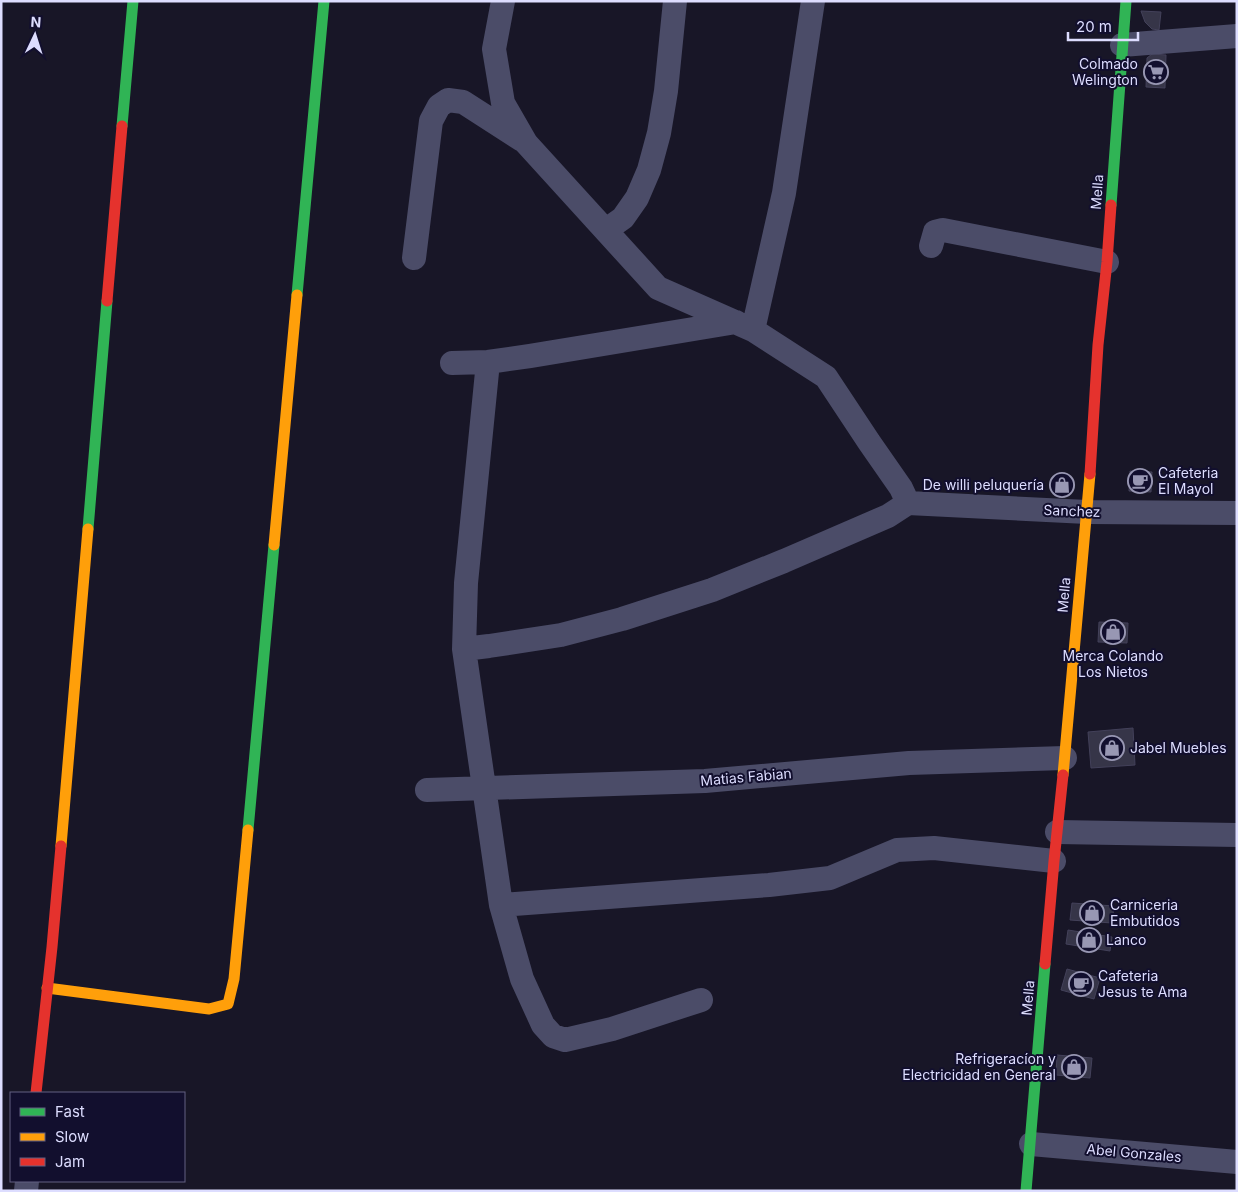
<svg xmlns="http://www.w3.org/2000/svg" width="1238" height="1192" font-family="Inter,sans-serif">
  <rect width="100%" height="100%" fill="#181627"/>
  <!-- building -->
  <path fill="#363548" stroke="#43415a" d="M1141,11L1161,12L1159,30L1152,29L1145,22Z
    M1152,54L1166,55L1165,88L1146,87L1147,58Z
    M1130,471L1152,472L1151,492L1129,491Z
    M1099,622L1128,623L1127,643L1098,642Z
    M1133,728L1135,765L1091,768L1088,732Z
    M1072,903L1114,906L1112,923L1070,920Z
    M1068,930L1112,937L1110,951L1066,944Z
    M1067,969L1100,978L1094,999L1061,990Z
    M1057,1055L1092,1058L1090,1078L1056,1075Z"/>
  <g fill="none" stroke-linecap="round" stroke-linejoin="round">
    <!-- street -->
    <path stroke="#4b4c68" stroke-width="24" d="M503,1L494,49L503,103L526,143L658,288L753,330L826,377L869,442L901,488L908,503
      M1122,45L1237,36
      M606,230L623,218L637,198L649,170L659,133L666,91L675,1
      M931,246L935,232L943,230L1107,262
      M414,258L431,121L439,106L448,100L463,102L522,140
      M753,330L784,193L813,1
      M488,362L466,583L464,649L501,905L522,979L543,1025L553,1036L565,1040L612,1029L701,1000
      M452,363L488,362L530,356L736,322
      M908,503L1087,512L1237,513
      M464,649L489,646L561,635L622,619L712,590L784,561L888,516L908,503
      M427,790L705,781L909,763L1065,758
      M1057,832L1237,835
      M501,905L769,885L830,878L897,850L934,848L1054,861
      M1031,1144L1237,1162
      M26,1191L27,1181"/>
    <!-- fast -->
    <path stroke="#30b455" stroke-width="11" d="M122,126L133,1
      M1111,205L1126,1
      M297,295L324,1
      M88,529L107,301
      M248,830L274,545
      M1026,1191L1045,964"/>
    <!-- slow -->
    <path stroke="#ff9f0a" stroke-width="11" d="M274,545L297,295
      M1063,775L1090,474
      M61,846L88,529
      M47,988L209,1009L228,1004L234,979L248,830"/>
    <!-- jam -->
    <path stroke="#e5322d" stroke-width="11" d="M107,301L122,126
      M1090,474L1098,345L1107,262L1111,205
      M1045,964L1054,861L1063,775
      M36,1093L52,947L61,846"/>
  </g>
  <!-- icons -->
  <defs>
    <symbol id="supermarket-ring" viewBox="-11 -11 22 22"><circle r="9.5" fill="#120f2e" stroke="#9897b3" stroke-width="1.5"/><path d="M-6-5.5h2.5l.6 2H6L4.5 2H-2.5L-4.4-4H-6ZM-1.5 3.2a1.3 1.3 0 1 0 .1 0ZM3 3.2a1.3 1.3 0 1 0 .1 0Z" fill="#9897b3"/></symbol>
    <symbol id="cafe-ring" viewBox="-11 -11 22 22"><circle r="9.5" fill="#120f2e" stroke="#9897b3" stroke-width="1.5"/><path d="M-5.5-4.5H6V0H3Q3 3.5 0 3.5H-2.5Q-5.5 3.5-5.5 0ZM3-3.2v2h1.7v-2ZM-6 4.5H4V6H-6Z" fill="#9897b3"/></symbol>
    <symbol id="shop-ring" viewBox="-11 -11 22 22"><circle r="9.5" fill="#120f2e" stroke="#9897b3" stroke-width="1.5"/><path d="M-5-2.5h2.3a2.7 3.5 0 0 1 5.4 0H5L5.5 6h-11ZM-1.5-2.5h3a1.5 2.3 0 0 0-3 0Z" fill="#9897b3"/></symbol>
  </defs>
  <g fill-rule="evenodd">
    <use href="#supermarket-ring" x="1142" y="58" width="28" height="28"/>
    <use href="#cafe-ring" x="1126" y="467" width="28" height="28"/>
    <use href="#shop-ring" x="1048" y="471" width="28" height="28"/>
    <use href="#shop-ring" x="1099" y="618" width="28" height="28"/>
    <use href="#shop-ring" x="1098" y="734" width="28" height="28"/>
    <use href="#shop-ring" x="1078" y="899" width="28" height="28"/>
    <use href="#shop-ring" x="1075" y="926" width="28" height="28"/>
    <use href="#cafe-ring" x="1067" y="970" width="28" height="28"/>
    <use href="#shop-ring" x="1060" y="1053" width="28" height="28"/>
  </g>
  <g text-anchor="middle" stroke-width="4" stroke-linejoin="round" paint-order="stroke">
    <!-- poi labels -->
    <g font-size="14" fill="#ddf" stroke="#120f2e" text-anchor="start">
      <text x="1138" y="69" text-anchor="end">Colmado<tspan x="1138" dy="16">Welington</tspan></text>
      <text x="1158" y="478">Cafeteria<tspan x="1158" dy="16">El Mayol</tspan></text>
      <text x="1044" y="490" text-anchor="end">De willi peluquería</text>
      <text x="1113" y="661" text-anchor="middle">Merca Colando<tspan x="1113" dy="16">Los Nietos</tspan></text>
      <text x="1130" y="753">Jabel Muebles</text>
      <text x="1110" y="910">Carniceria<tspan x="1110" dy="16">Embutidos</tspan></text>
      <text x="1106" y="945">Lanco</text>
      <text x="1098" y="981">Cafeteria<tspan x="1098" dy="16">Jesus te Ama</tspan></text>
      <text x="1056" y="1064" text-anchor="end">Refrigeracíon y<tspan x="1056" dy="16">Electricidad en General</tspan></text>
    </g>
    <!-- street labels -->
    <g font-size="14" fill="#ddf" stroke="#120f2e">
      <text transform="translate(1097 192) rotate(-86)" y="5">Mella</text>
      <text transform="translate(1072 511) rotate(2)" y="5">Sanchez</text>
      <text transform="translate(1064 595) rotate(-85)" y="5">Mella</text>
      <text transform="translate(746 777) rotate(-5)" y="5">Matias Fabian</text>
      <text transform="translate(1028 998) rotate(-85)" y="5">Mella</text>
      <text transform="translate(1134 1153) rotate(5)" y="5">Abel Gonzales</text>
    </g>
  </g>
  <!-- border -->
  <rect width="1238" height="1192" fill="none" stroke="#ddddff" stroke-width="5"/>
  <!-- legend -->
  <rect x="10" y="1092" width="175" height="90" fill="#120f2e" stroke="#636182"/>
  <rect x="20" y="1108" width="25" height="8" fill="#30b455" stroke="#636182"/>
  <text x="55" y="1117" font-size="15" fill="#ddddff">Fast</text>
  <rect x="20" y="1133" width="25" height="8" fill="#ff9f0a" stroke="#636182"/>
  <text x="55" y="1142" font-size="15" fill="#ddddff">Slow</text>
  <rect x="20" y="1158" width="25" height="8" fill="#e5322d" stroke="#636182"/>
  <text x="55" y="1167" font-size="15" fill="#ddddff">Jam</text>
  <!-- north arrow -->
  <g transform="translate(35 35) rotate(4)" stroke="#120f2e" stroke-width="4" paint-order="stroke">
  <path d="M0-4L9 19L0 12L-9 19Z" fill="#ddddff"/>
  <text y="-8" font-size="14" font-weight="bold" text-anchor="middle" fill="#ddddff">N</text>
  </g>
  <!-- scale -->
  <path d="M1068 32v8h70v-8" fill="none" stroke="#ddddff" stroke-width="2.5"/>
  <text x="1076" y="32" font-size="15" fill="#ddddff" stroke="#120f2e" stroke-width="4" paint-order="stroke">20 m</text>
</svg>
